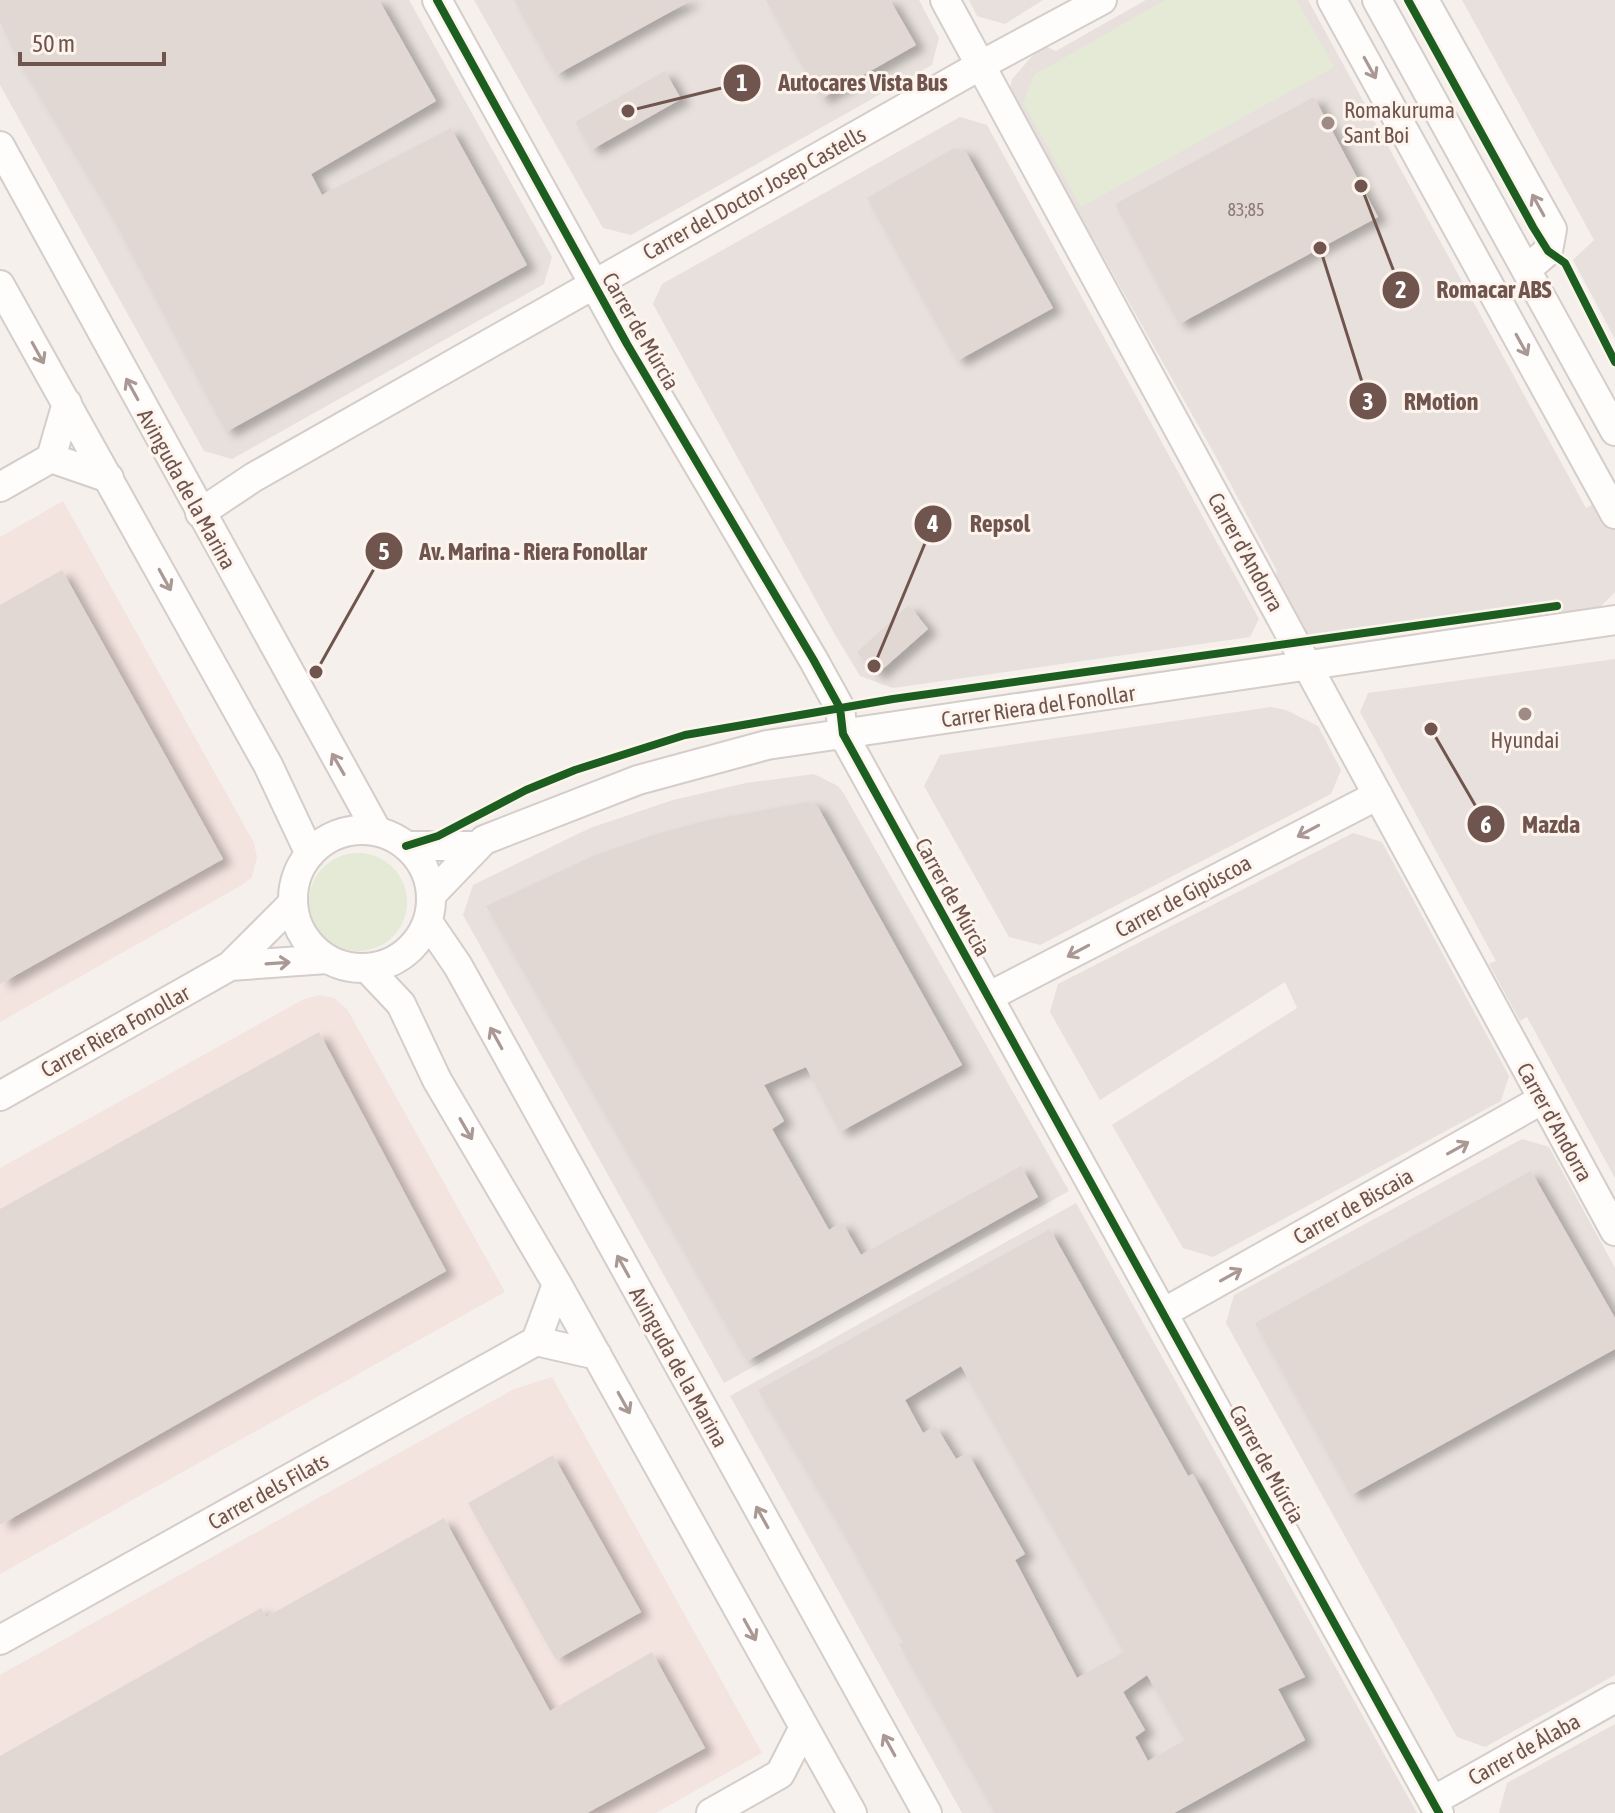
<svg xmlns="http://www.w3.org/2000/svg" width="1615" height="1813" font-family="'Asap Condensed',sans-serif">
  <defs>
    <filter id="shadow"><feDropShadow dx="9" dy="5" stdDeviation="4" flood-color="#0004"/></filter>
  </defs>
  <rect width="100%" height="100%" fill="#f5f0eb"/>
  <!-- commercial -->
  <path fill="#f4e4e0" d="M63,501L254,843L257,857L252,877L242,885L0,1022V537Z
    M320,995L334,998L347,1009L505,1292L0,1574V1168L304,999Z
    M552,1377L762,1753L656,1813H0V1675L514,1389Z"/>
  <!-- industrial -->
  <path fill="#e7e0dc" d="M0,0H409L552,257L544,284L232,459L204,451L0,85Z
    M474,0H919L939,38L932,65L631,235L603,228Z
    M969,0H1043L1005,24L977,16Z
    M1146,0H1308L1586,508L1602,500L1615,525V592L1598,609L1565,617L1556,603L1318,636L1308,634L1299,627L1274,580L1277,571L1216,457L1032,130L1022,131L1007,102L1012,79L1034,54L1045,46L1056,51Z
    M1462,0H1615V339L1573,260L1594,240Z
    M960,117L987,125L1259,619L1250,637L893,688L860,676L834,633L653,304L662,284Z
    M1615,659V1178L1527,1017L1520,1021L1489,964L1496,961L1360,712L1368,693Z
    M1271,707L1286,710L1318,726L1341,770L1331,794L1040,945L1009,937L924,786L940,755Z
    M814,774L838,786L844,794L1069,1191L724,1383L463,915L473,885L590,828L673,800L746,783Z
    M1353,833L1382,842L1509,1076L1501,1101L1213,1257L1183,1248L1112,1125L1297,1008L1285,982L1100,1100L1050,1012L1058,984Z
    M1522,1139L1549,1147L1615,1268V1675L1485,1747L1457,1737L1226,1323L1234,1295Z
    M1076,1203L1284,1575L1417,1813H962L730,1396Z
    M1615,1724V1813H1499L1507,1783Z"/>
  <!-- green -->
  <path fill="#e5ead7" d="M1165,0H1297L1334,67L1081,207L1023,103L1034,75Z
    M309 902a49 49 0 1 1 98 0a49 49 0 1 1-98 0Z"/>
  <!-- building -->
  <path fill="#e1d8d4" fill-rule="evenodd" filter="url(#shadow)" d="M0,0H379L436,101L311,174L322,195L451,128L527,265L226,432L109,211L20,64L0,22Z
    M514,0H692L556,75Z
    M766,0H890L916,45L821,99Z
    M665,71L681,99L591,150L575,122Z
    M1314,97L1378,217L1179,324L1115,204Z
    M954,148L966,152L1053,308L957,361L867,198Z
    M62,570L223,859L0,984V605Z
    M909,605L928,629L876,675L857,652Z
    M809,802L818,807L962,1065L840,1132L806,1067L764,1085L784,1121L772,1129L829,1230L842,1222L861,1255L1021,1166L1038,1197L747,1361L486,906L593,856L653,835L704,821Z
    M319,1032L446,1271L0,1525V1209Z
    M1531,1171L1615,1318V1349L1351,1495L1255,1323Z
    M1050,1229L1188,1476L1193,1474L1305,1677L1278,1689L1305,1740L1174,1813H995L899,1644L903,1642L839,1525L758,1390ZM961,1366L1124,1652L1077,1678L1015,1560L1025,1554L968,1453L956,1459L936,1426L923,1433L905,1400ZM1147,1675L1185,1740L1148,1761L1135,1737L1145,1730L1123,1692Z
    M553,1455L641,1612L556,1660L468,1503Z
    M444,1518L550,1711L652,1652L705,1748L587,1813H0V1756L261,1608L266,1617Z"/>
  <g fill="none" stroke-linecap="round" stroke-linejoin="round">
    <defs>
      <path id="minor" d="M437,0L627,344L813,659L840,708L843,734L1439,1813
        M945,0L1615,1231
        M1332,0L1615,514
        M1377,0L1615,431
        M1424,0L1552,229L1548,251L1527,269
        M0,146L377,831
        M0,285L268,765L310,854
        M51,458L109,478
        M0,487L51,458L67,403
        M200,513L254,477L981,65L1102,0
        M293 899a69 69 0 1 1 138 0a69 69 0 1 1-138 0Z
        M406,846H475
        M432,894L484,840L638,780L767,745L1615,620
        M428,922L458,966L927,1813
        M230,966L327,959
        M368,969L401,1004L437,1080L557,1284L852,1813
        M988,997L1378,795
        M0,1096L230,966L293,903
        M1163,1313L1543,1099
        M536,1341L597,1355
        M0,1640L536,1341L557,1284
        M1433,1801L1615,1698
        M711,1813L780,1774L804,1727"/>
    </defs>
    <!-- minor casing -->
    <use href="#minor" stroke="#d4cdc9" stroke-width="32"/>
    <!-- minor -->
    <use href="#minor" stroke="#fefdfc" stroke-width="28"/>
    <defs>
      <path id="cycleway" d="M437,0L627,344L813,659L840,708L843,734L1439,1813
        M1408,0L1533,227L1548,251L1565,263L1615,362
        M406,846L438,836L526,790L575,770L685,735L893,699L1557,606"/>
    </defs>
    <!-- cycleway casing -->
    <use href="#cycleway" stroke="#fdf4ed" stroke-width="13"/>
    <!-- cycleway -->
    <use href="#cycleway" stroke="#1b5e20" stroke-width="8"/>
  </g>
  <!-- one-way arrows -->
  <defs><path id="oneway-shaft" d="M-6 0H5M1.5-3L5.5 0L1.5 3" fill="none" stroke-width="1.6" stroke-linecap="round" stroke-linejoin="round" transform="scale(2)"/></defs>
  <g stroke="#a99894">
    <use href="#oneway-shaft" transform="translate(1370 68) rotate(61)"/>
    <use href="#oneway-shaft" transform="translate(1538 205) rotate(-119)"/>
    <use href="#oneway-shaft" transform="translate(1522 345) rotate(61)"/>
    <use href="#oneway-shaft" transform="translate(38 353) rotate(61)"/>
    <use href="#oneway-shaft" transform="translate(132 389) rotate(-119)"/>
    <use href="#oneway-shaft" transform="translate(165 580) rotate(61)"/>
    <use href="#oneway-shaft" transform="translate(338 764) rotate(-120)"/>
    <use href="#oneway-shaft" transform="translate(1308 831) rotate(152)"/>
    <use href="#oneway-shaft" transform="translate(1078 951) rotate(152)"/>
    <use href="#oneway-shaft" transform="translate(278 963) rotate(-4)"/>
    <use href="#oneway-shaft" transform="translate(496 1038) rotate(-119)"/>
    <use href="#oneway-shaft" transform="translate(466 1129) rotate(60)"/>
    <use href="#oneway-shaft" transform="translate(1458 1148) rotate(-29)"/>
    <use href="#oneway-shaft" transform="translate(623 1266) rotate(-119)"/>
    <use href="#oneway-shaft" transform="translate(1231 1275) rotate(-29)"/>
    <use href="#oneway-shaft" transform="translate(624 1403) rotate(61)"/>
    <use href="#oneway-shaft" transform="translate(762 1517) rotate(-119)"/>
    <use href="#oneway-shaft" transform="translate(750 1630) rotate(61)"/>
    <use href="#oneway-shaft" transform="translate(889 1745) rotate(-119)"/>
  </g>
  <!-- markers -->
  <g fill="#9f8b86" stroke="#fdf4ed" stroke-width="3">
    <circle cx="1328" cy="123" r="8"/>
    <circle cx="1525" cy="714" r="8"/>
  </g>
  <g text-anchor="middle" stroke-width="6" stroke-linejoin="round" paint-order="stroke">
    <!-- number labels -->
    <g font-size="18" fill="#8e7872">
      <text x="1246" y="216">83;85</text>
    </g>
    <!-- poi labels -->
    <g font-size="22" fill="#70554f" stroke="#fdf4ed" text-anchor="start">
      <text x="1344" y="118">Romakuruma<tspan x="1344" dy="25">Sant Boi</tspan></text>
      <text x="1525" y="748" text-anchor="middle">Hyundai</text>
    </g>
    <!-- street labels -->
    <g font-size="22" fill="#70554f" stroke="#fdf4ed">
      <text transform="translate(754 193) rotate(-29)" y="8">Carrer del Doctor Josep Castells</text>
      <text transform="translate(641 331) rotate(60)" y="8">Carrer de Múrcia</text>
      <text transform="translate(187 489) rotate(61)" y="8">Avinguda de la Marina</text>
      <text transform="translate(1246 552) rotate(61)" y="8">Carrer d'Andorra</text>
      <text transform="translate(1038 706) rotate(-8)" y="8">Carrer Riera del Fonollar</text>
      <text transform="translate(1183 896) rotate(-28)" y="8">Carrer de Gipúscoa</text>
      <text transform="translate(953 897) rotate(61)" y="8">Carrer de Múrcia</text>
      <text transform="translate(115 1031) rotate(-29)" y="8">Carrer Riera Fonollar</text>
      <text transform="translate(1555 1122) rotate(61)" y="8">Carrer d'Andorra</text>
      <text transform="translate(1353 1206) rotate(-29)" y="8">Carrer de Biscaia</text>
      <text transform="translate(679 1367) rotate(61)" y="8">Avinguda de la Marina</text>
      <text transform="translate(1267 1464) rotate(61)" y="8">Carrer de Múrcia</text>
      <text transform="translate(268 1491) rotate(-29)" y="8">Carrer dels Filats</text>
      <text transform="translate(1524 1749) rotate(-29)" y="8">Carrer de Álaba</text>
    </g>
  </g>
  <!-- callouts -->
  <path fill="none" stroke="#70554f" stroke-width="3" d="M628 111L742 83M1361 186L1401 290M1320 248L1368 401M874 666L933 524M316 672L384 551M1431 729L1486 824"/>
  <g fill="#70554f" stroke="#fdf4ed" stroke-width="3">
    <circle cx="628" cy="111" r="8"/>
    <circle cx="1361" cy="186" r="8"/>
    <circle cx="1320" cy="248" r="8"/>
    <circle cx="874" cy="666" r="8"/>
    <circle cx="316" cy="672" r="8"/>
    <circle cx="1431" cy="729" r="8"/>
    <circle cx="742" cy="83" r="20"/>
    <circle cx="1401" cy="290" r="20"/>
    <circle cx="1368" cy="401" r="20"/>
    <circle cx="933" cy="524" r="20"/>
    <circle cx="384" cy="551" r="20"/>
    <circle cx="1486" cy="824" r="20"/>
  </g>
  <g font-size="24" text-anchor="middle" font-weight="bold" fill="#fff">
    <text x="742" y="91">1</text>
    <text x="1401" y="298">2</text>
    <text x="1368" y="410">3</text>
    <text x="933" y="532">4</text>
    <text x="384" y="560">5</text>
    <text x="1486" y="833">6</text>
  </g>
  <g font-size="24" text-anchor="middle" font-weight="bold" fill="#70554f" stroke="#fdf4ed" stroke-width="6" stroke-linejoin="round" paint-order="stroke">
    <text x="863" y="91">Autocares Vista Bus</text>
    <text x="1494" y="298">Romacar ABS</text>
    <text x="1441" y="410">RMotion</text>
    <text x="1000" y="532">Repsol</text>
    <text x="533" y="560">Av. Marina - Riera Fonollar</text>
    <text x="1551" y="833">Mazda</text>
  </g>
  <!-- scale -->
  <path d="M20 52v12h144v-12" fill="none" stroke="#70554f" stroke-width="4"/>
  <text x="32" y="52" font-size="24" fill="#70554f" stroke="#fdf4ed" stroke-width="6" paint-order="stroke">50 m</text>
</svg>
